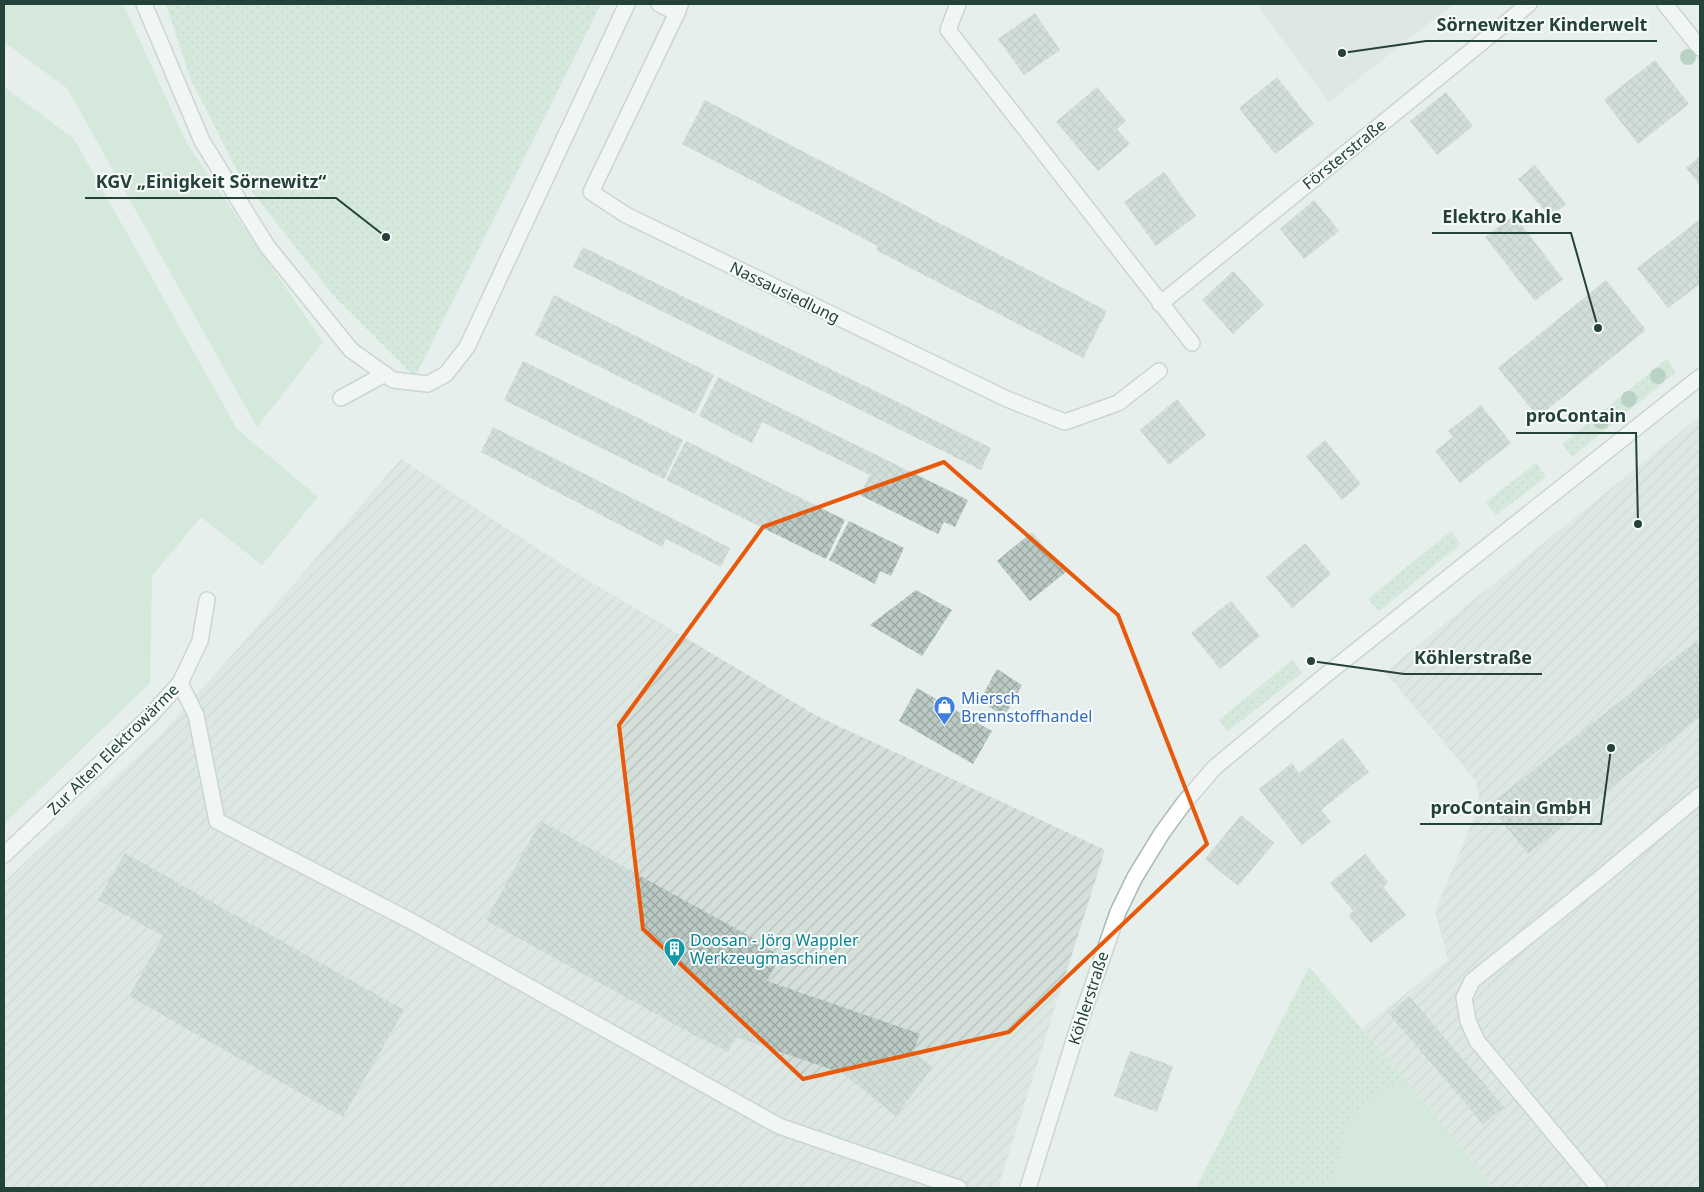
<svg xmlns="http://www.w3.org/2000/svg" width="1704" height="1192" font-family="'Noto Sans',sans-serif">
  <defs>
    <pattern id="industrial-furrows" width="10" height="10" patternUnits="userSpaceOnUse" patternTransform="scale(1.25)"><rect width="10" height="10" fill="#d4dfda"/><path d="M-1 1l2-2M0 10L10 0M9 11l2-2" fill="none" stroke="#b6c1bc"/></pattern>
    <pattern id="garden-dots" width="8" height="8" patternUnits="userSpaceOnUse" patternTransform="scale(1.25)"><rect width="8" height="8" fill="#bfe0c8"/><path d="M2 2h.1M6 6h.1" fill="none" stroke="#a4c1ad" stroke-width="1.8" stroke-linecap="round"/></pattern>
    <pattern id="building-cross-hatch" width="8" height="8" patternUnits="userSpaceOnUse" patternTransform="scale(1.25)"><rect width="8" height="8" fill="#bbcac4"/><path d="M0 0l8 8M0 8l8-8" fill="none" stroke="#98a6a0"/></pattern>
  </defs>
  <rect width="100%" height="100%" fill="#e6efeb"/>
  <!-- built -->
  <path fill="#d4dfda" d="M1256,4H1453L1329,102Z"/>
  <!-- industrial -->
  <path fill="url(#industrial-furrows)" d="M1700,416V1188H1494L1362,1028L1448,960L1435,911L1480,804L1476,781L1385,672Z
    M401,459L564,566L817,716L1105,850L998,1188H4V882L159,736L242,644Z"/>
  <!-- grass -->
  <path fill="#bfe0c8" d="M4,4H123L187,144L323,342L257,427L67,88L4,42Z
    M4,87L74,139L237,429L318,497L262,565L201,517L152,576L150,683L4,824Z
    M1403,1077L1494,1188H1330L1352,1114Z"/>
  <!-- garden -->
  <path fill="url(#garden-dots)" d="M166,4H601L415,377L334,296L241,178L191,80Z
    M1667,359L1676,372L1572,457L1562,444Z
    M1536,463L1546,477L1496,515L1486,502Z
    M1451,531L1461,544L1379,611L1368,599Z
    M1292,660L1302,673L1227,732L1219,720Z
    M1309,967L1403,1077L1352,1114L1330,1188H1196Z"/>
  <!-- building -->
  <path fill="url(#building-cross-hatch)" d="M1035,13L1060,50L1024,75L998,39Z
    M1655,60L1689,104L1638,144L1604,100Z
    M1277,77L1314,124L1275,154L1239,108Z
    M1097,87L1126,121L1117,129L1130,144L1098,171L1056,122Z
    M1446,92L1473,126L1437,155L1410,121Z
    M705,100L1107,311L1083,358L876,250L878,246L682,144Z
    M1700,156V185L1686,168Z
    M1535,165L1566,204L1550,217L1518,179Z
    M1164,172L1196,216L1156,246L1124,202Z
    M1314,200L1339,231L1304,259L1280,229Z
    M1514,215L1563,279L1535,301L1485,237Z
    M1700,219V284L1668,308L1637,268Z
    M583,247L991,448L981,470L573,267Z
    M1233,271L1264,305L1233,334L1202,300Z
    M1606,280L1646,330L1538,417L1498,368Z
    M554,295L714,375L695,414L535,335Z
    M523,361L683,440L664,479L504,400Z
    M718,377L968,500L955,527L944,522L938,534L860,495L870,475L762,422L752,443L699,416Z
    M1177,399L1206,435L1169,465L1140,430Z
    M1481,405L1511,443L1460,483L1435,451L1453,437L1448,431Z
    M493,427L730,548L721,567L666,539L662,547L481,452Z
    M1325,440L1361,484L1342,500L1306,456Z
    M686,441L845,520L826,559L666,480Z
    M849,521L904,548L891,576L880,571L875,584L829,560Z
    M1032,532L1066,572L1030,601L997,561Z
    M1305,543L1331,574L1292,608L1266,577Z
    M916,590L952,610L922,656L870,625Z
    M1231,601L1260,636L1220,669L1191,633Z
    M1696,641L1700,647V717L1528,854L1489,805Z
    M997,669L1022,685L1004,717L980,700Z
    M917,688L992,731L973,764L899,721Z
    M1343,738L1369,772L1321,810L1331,822L1302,845L1259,789L1292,763L1299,773Z
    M1241,815L1274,843L1238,886L1205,859Z
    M541,821L758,941L757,943L781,956L767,981L920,1034L913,1052L933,1067L896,1116L842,1073L736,1037L728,1052L703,1039V1040L486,920Z
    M125,853L404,1010L343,1117L129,996L163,936L98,900Z
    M1365,854L1388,882L1383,887L1406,915L1371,943L1348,915L1353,911L1330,883Z
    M1409,996L1504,1107L1483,1124L1389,1014Z
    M1130,1051L1173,1066L1157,1112L1114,1096Z"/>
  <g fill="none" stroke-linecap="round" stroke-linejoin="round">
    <defs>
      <path id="minor" d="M144,4L202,141L267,246L351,350L393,380L428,384L446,374L467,347L627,4
        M659,4L677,13L680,5
        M958,4L948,30L1192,343
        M1665,4L1700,48
        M677,13L591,192L626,215L1007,399L1065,422L1118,403L1159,371
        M1160,304L1529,4
        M341,398L385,374
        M180,683L196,715L217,821L411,921L779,1126L959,1188
        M4,855L150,716L180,683L200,641L207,600
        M1028,1188L1078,1028L1118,912L1135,877L1162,833L1184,803L1214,768L1322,678L1700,377
        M1599,1188L1477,1041L1468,1021L1464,998L1472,981L1598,880L1700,795"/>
    </defs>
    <!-- minor casing -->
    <use href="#minor" stroke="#a8b8b2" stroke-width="18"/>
    <!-- minor -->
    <use href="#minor" stroke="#fff" stroke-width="15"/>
  </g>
  <!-- trees -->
  <g fill="#80af93">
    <circle cx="1688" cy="57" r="8"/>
    <circle cx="1658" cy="376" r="8"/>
    <circle cx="1629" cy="399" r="8"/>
    <circle cx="1601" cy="421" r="8"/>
  </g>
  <!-- marked area -->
  <path d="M0 0H1704V1192H0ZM944,462L1118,615L1207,844L1009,1032L803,1079L643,929L619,725L763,527Z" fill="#e6efeb" fill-opacity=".55" fill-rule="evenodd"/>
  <path fill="none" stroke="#e8590c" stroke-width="4" stroke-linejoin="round" d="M944,462L1118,615L1207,844L1009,1032L803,1079L643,929L619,725L763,527Z"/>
  <!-- icons -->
  <defs>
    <symbol id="shop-pin" viewBox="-11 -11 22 30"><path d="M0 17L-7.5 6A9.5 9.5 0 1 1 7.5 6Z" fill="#3f7fe0" stroke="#f7fbf9"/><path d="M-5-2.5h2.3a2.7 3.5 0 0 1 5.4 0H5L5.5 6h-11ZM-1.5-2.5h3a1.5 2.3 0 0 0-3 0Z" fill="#fff"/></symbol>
    <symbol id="building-pin" viewBox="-11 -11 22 30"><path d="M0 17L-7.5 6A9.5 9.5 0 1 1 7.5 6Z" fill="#0f9aa8" stroke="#f7fbf9"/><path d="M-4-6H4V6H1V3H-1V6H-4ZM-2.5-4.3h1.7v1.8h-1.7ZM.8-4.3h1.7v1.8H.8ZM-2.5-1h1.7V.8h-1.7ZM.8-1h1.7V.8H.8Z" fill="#fff"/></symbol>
  </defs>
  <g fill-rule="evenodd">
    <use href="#shop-pin" x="932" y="694" width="25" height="34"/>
    <use href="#building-pin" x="662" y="936" width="25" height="34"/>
  </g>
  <g text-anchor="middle" stroke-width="4" stroke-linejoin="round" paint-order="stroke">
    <!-- street labels -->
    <g font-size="16" fill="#24423a" stroke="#f7fbf9">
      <text transform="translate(1344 154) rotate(-39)" y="6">Försterstraße</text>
      <text transform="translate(785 292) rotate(26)" y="6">Nassausiedlung</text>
      <text transform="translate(113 749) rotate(-45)" y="6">Zur Alten Elektrowärme</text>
      <text transform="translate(1088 998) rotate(-72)" y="6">Köhlerstraße</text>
    </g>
    <!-- shop labels -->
    <g font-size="16" fill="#366cbe" stroke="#f7fbf9" text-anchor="start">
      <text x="961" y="704">Miersch<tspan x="961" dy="18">Brennstoffhandel</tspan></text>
    </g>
    <!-- culture labels -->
    <g font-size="16" fill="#0d838f" stroke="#f7fbf9" text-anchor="start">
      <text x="690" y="946">Doosan - Jörg Wappler<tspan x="690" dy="18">Werkzeugmaschinen</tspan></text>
    </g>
  </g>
  <!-- callouts -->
  <path fill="none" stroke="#24423a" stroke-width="2" d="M1342 53L1426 41H1657M386 237L336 198H85M1598 328L1571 233H1432M1638 524L1636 433H1516M1311 661L1404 674H1542M1611 748L1601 824H1420"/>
  <g fill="#24423a" stroke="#f7fbf9" stroke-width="2">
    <circle cx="1342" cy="53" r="5"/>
    <circle cx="386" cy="237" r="5"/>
    <circle cx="1598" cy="328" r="5"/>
    <circle cx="1638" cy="524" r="5"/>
    <circle cx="1311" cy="661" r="5"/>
    <circle cx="1611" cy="748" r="5"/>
  </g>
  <g font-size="18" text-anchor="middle" font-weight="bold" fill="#24423a" stroke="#f7fbf9" stroke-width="4" stroke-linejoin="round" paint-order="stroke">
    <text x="1542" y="31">Sörnewitzer Kinderwelt</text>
    <text x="211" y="188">KGV „Einigkeit Sörnewitz“</text>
    <text x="1502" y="223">Elektro Kahle</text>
    <text x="1576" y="422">proContain</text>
    <text x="1473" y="664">Köhlerstraße</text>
    <text x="1511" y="814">proContain GmbH</text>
  </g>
  <!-- border -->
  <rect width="1704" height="1192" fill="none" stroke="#24423a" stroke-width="10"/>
</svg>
